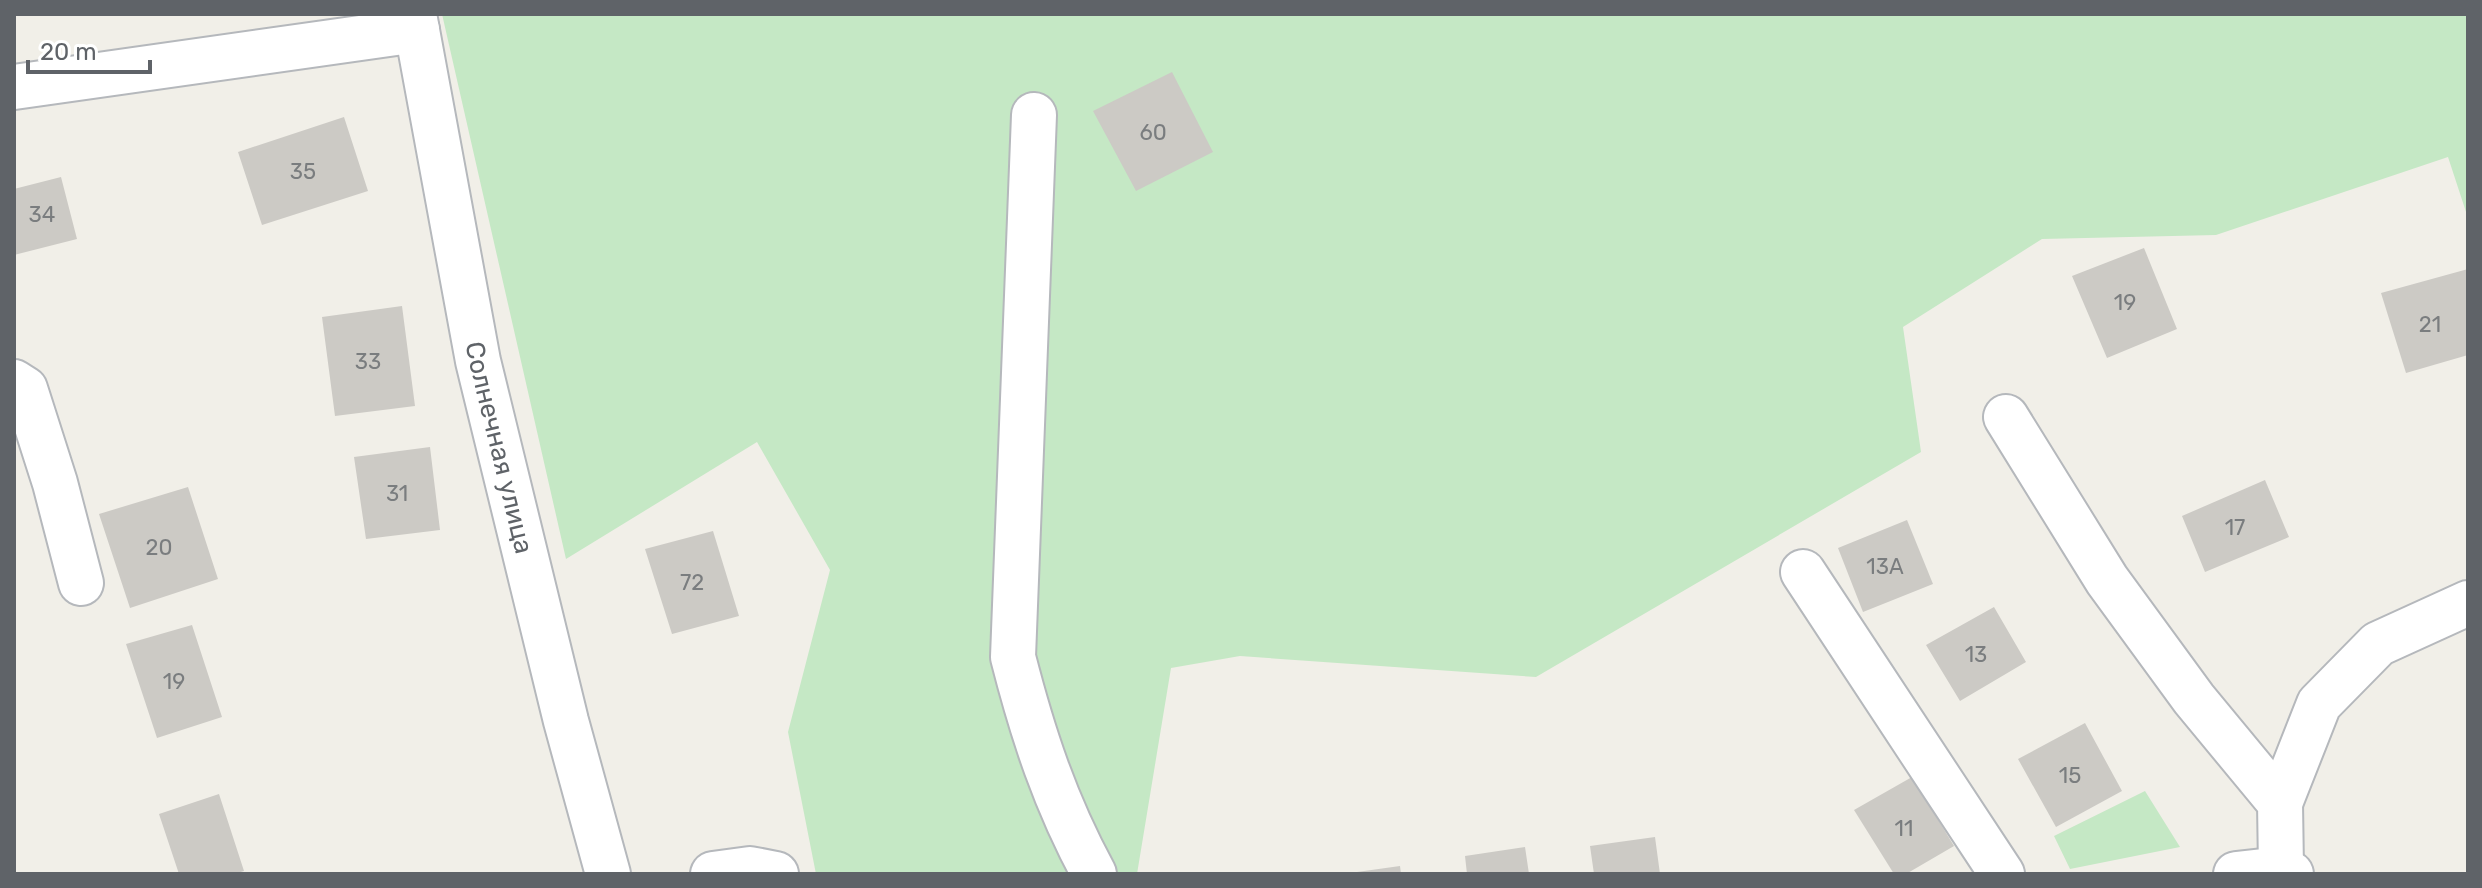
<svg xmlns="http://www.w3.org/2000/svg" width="2482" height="888" font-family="Rubik,sans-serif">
  <rect width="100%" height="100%" fill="#f1efe8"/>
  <!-- green -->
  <path fill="#c5e8c5" d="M442,14H2468V218L2448,157L2216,235L2042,239L1903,327L1921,452L1536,677L1240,656L1171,668L1137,874H816L788,732L830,570L757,442L566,559Z
    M2145,791L2180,847L2070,869L2054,836Z"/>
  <!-- building -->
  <path fill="#cccac5" d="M1172,72L1213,152L1136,191L1093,111Z
    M344,117L368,191L262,225L238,152Z
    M61,177L77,239L14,255V189Z
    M2144,248L2177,329L2107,358L2072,276Z
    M2468,269V355L2406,373L2381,293Z
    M402,306L415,406L335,416L322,317Z
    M430,447L440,530L366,539L354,457Z
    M2265,480L2289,537L2205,572L2182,516Z
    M188,487L218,579L130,608L99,514Z
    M1907,520L1933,584L1863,612L1838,548Z
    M713,531L739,616L672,634L645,549Z
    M1994,607L2026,662L1960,701L1926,645Z
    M192,625L222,717L157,738L126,644Z
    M2085,723L2122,791L2056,827L2018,759Z
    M1912,777L1954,846L1906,874H1894L1854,810Z
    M219,794L244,871L234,874H179L159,814Z
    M1655,837L1660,874H1594L1590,846Z
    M1525,847L1529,874H1467L1465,856Z
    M1400,866L1401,874H1357V872Z"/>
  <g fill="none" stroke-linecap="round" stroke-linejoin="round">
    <defs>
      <g id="minor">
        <path id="s1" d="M414,14L478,361L566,721L608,874"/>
        <path d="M14,87L417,30"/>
        <path d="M1034,115L1013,657C1033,735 1055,802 1094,874"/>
        <path d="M14,382L25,389L55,483L81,583"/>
        <path d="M2006,417L2107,580L2194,699L2280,803L2281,869"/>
        <path d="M1803,572L2002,874"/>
        <path d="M2280,803L2319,704L2378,644L2468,603"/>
        <path d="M713,874L750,869L776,874"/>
        <path d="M2236,874L2281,869L2291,874"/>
      </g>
    </defs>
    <!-- minor casing -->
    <use href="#minor" stroke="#b5b8bc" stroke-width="48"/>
    <!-- minor -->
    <use href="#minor" stroke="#fff" stroke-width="44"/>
  </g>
  <g text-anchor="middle" stroke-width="7" stroke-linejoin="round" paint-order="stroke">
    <!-- number labels -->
    <g font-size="22" fill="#7a7d7f">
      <text x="1153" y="140">60</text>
      <text x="303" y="179">35</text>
      <text x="42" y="222">34</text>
      <text x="2125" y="310">19</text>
      <text x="2430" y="332">21</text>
      <text x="368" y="369">33</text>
      <text x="397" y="501">31</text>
      <text x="2235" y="535">17</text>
      <text x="159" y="555">20</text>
      <text x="1885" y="574">13А</text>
      <text x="692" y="590">72</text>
      <text x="1976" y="662">13</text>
      <text x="174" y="689">19</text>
      <text x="2070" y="783">15</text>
      <text x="1904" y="836">11</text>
    </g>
    <!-- street labels -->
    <g font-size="26" fill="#5f6368" stroke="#fff">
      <text dy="9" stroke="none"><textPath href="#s1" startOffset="442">Солнечная улица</textPath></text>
    </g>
  </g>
  <!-- border -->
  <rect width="2482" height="888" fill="none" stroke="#5f6368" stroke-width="32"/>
  <!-- scale -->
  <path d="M28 60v12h122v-12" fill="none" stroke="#5f6368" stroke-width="4"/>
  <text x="40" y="60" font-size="24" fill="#5f6368" stroke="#ffffff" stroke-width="6" paint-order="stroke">20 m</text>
</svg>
